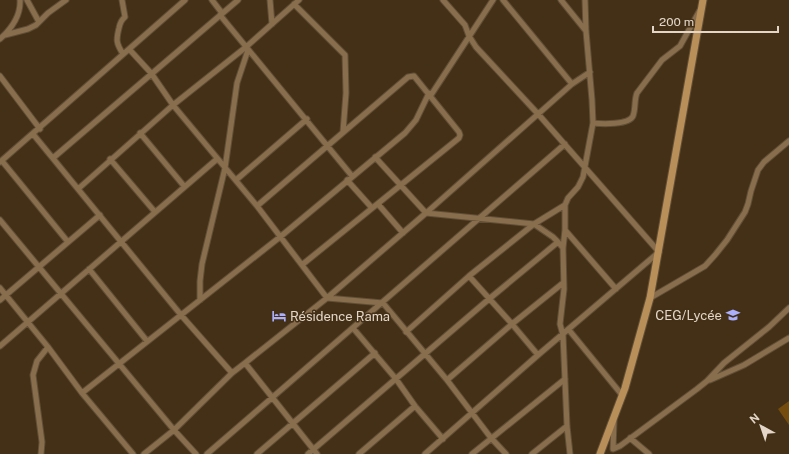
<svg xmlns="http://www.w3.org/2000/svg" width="789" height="454" font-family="'Public Sans',sans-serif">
  <rect width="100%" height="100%" fill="#433017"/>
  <!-- green -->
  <path fill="#744c0e" d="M789,401V425L778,409Z"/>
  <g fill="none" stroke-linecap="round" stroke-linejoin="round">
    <defs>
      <path id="street" d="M27,0L39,22
        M122,0L125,17C121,20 120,23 119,28C116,40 116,43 123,54
        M212,0L222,13
        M270,0L272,24
        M299,0L246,47L173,105L257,206L327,298L426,213L534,224L565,205
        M503,0L572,84
        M561,0L586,31
        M294,4L345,55L346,93L343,132
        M220,15L352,176
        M5,35L28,29L36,25L48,13L66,0
        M0,39C11,29 21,16 20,0
        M0,76L40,129
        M431,95L493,0
        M593,123C602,124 629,125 633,116C636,108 634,100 637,93L662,60L680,46L700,10
        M140,133L184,186
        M33,134L181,315L232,373
        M375,157L426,213L572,84L590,72
        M53,158L238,0
        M110,159L155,212
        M2,161L68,242
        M0,162L185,0
        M236,180L307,119
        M347,180L372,208
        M78,189L173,105L151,73L129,49
        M378,204L403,233
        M257,206L408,77L414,76L459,132L460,135L459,138L303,264
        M0,220L174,430L144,454
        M565,230L616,289
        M89,269L147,341
        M469,276L512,324L538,355
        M0,288L48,347L82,393L133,454
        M650,298L705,266L715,255L727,240L745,212L748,204L751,191L758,170L764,162L789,141
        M0,300L100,215
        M200,300V281L202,264L225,168L237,83L248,50
        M353,328L396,379L415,406L443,439
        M569,330L622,395
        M406,332L469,276L534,224L553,237L558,242
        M0,346L217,159
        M447,380L512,324L563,283
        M710,380L744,365L789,338
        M82,393L280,237L405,133L416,120L429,93
        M614,421L613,449L620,446L697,389L707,381L724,363L769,327L789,308
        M630,438L649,454
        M41,454L42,442L33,375L37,361L48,347
        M196,454L174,430L232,373L245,363
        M207,454L565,144
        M257,454L375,353
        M308,454L489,299L558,242L563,248
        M317,454L245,363L327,298L383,303L447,380L491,438L506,454
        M359,454L415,406
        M425,454L538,355L659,252L539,115L476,47L469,36L465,25L443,0
        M472,454L565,379
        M532,454L567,426
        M570,454L567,426L563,335L560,324L564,289L563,248L565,230V205L568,198L578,187L583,177L593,123L592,100L586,31L585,0"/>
      <path id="secondary" d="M600,454L625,388L650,298L703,0"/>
    </defs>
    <!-- street casing -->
    <use href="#street" stroke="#604e37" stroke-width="7"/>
    <!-- secondary casing -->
    <use href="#secondary" stroke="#604e37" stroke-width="9"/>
    <!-- street -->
    <use href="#street" stroke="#896e4e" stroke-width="5"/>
    <!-- secondary -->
    <use href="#secondary" stroke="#b88e59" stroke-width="7"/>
  </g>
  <!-- icons -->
  <defs>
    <symbol id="school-bare" viewBox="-9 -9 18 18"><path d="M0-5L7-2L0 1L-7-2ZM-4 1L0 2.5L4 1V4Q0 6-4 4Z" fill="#acaffb" stroke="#433017" stroke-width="2.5" paint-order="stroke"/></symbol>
    <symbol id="hotel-bare" viewBox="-9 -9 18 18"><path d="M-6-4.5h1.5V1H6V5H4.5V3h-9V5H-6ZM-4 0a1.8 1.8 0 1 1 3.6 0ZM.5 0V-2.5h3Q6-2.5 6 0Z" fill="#acaffb" stroke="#433017" stroke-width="2.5" paint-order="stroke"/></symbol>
  </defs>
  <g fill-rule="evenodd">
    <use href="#school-bare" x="723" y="305" width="20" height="20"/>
    <use href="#hotel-bare" x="269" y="306" width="20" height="20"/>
  </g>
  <g text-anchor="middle" stroke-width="3" stroke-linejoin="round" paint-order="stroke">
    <!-- poi labels -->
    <g font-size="13" fill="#e3d6c8" stroke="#433017" text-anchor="end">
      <text x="722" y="320">CEG/Lycée</text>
      <text x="290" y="321" text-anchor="start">Résidence Rama</text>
    </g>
  </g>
  <!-- north arrow -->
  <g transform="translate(761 426) rotate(320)" stroke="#433017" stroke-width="3" paint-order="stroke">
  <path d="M0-3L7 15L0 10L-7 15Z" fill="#e3d6c8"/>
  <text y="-6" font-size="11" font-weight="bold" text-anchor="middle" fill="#e3d6c8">N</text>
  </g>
  <!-- scale -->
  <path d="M653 26v6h125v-6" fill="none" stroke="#e3d6c8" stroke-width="2"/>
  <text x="659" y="26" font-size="12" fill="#e3d6c8" stroke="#433017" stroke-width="3" paint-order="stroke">200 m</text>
</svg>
